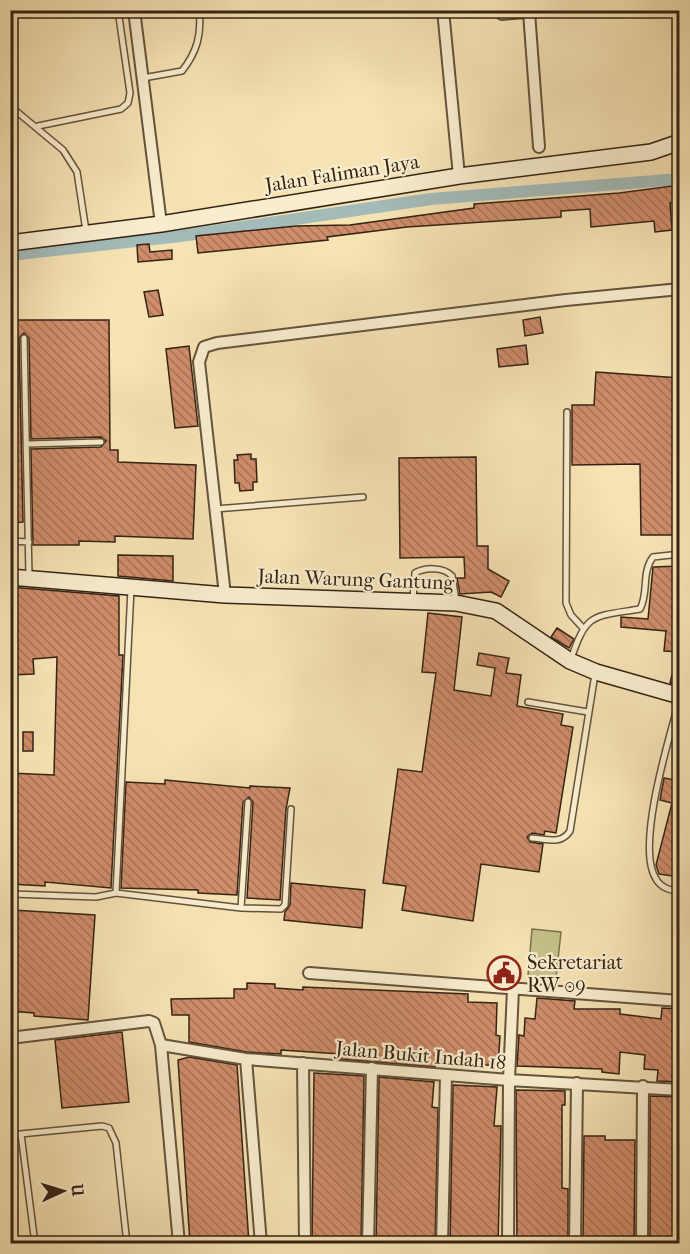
<svg xmlns="http://www.w3.org/2000/svg" width="690" height="1254" font-family="'IM FELL French Canon',serif">
  <defs>
    <pattern id="building-back-hatch" width="6" height="6" patternUnits="userSpaceOnUse" patternTransform="scale(1.5)"><rect width="6" height="6" fill="#cf8d6b"/><path d="M-1 5l2 2M0 0l6 6M5-1l2 2" fill="none" stroke="#a97357"/></pattern>
  </defs>
  <rect width="100%" height="100%" fill="#f6e3b4"/>
  <filter id="stains"><feTurbulence type="fractalNoise" baseFrequency=".00333" numOctaves="4"/><feColorMatrix values="0 0 0 0 .2 0 0 0 0 .09 0 0 0 0 .02 0 0 0 .5 -.17"/></filter>
  <radialGradient id="worn" r=".72"><stop offset=".6" stop-color="#630" stop-opacity="0"/><stop offset="1" stop-color="#630" stop-opacity=".3"/></radialGradient>
  <!-- green -->
  <path fill="#c4c188" stroke="#7c724e" stroke-width="1.5" d="M532,929L561,932L556,978L528,975Z"/>
  <g fill="none" stroke-linecap="round" stroke-linejoin="round">
    <!-- canal -->
    <path stroke="#a3bbb9" stroke-width="12" d="M10,255L181,236L431,199L680,179"/>
  </g>
  <!-- building -->
  <path fill="url(#building-back-hatch)" stroke="#342314" stroke-width="1.5" d="M680,185V202L670,203L672,230L655,232L654,221L591,227L590,209L561,211V217L407,227L327,237L328,240L198,253L196,236L296,226L350,225L474,208V204L619,193Z
    M149,244L150,252L172,250V259L138,262L137,245Z
    M158,290L163,315L149,317L144,292Z
    M540,317L543,333L525,336L523,320Z
    M10,320H109L110,450H118V462L196,465L193,539L115,536V542L79,541V545H33L31,449L101,447L106,441L101,437L31,439L29,338L24,333L19,338L23,522L10,523Z
    M526,345L528,364L499,367L497,349Z
    M189,346L198,426L175,428L166,349Z
    M596,372L680,378V535H641L640,464L572,465V405H594Z
    M251,454V459H256L257,482H253V490L240,491L239,483H235L234,460H238L237,455Z
    M476,457L477,546H488V569L509,581L501,597L491,592L460,594L457,578H465L464,557L400,558L399,458Z
    M118,555L173,556V581L118,576Z
    M680,566V652L664,651L666,631L621,627V617L648,619L653,567Z
    M10,587L119,596V655H123L111,888L45,882V886L10,884V773L54,775L57,657L33,659L34,674L10,675Z
    M428,613L462,617L454,690L491,696L495,668L477,665L479,653L509,658L506,673L521,675L517,706L563,714L561,725L573,727L556,833L545,831L544,835L532,833L527,837L530,842L543,844L539,872L481,864L473,921L402,910L406,886L383,883L398,769L422,772L436,673L422,672Z
    M557,628L574,639L569,648L551,637Z
    M676,659H680V686L670,683Z
    M23,732H33V751H23Z
    M664,778L680,781V877L659,874L656,865L672,803L660,800Z
    M165,780L250,788V786L290,788L286,809L280,900L247,898L253,802L249,797L243,802L237,895L198,893V890L121,888L126,782L165,784Z
    M291,883L365,890L362,928L284,920L285,912L290,905Z
    M12,910L95,915L88,1020L34,1016V1013L10,1011Z
    M497,967H512L511,980H496Z
    M247,983L275,984V988L303,990V987L468,994V1002L497,1003L496,1035L500,1036L498,1066L435,1061V1067L339,1059L340,1054L281,1050V1054L247,1052L189,1042V1015H172L171,999L234,998V989H247Z
    M537,998L575,1001L574,1009H620V1014L661,1019L662,1008L680,1009V1082L657,1081L658,1070L644,1069L645,1055L620,1052L619,1074L602,1072V1069L517,1066L519,1035L524,1036L525,1018L535,1019Z
    M122,1032L129,1102L62,1108L55,1040Z
    M189,1057L237,1065L249,1244H190L178,1060Z
    M314,1073L364,1076L361,1244H312Z
    M379,1077L434,1082L432,1107L438,1108L435,1244H376Z
    M453,1085L497,1087L494,1126H501L498,1244H450Z
    M516,1090L565,1091V1105H562V1188L568,1189V1244H517Z
    M650,1096L680,1097V1244H650Z
    M584,1136H605V1140H635L634,1244H583Z"/>
  <g fill="none" stroke-linecap="round" stroke-linejoin="round">
    <defs>
      <path id="lane" d="M143,78L182,71C197,52 202,34 199,10
        M10,106L63,150L77,172L86,231
        M38,126L121,109L128,103L130,93L118,10
        M24,338L29,576
        M567,412L566,603L571,615L583,628
        M27,444L101,442
        M215,509L363,497
        M10,541L29,542
        M413,599L415,573C425,567 444,567 452,576L456,601
        M571,659C587,612 592,617 640,609C649,593 641,573 653,557L680,554
        M680,698C670,735 635,847 656,879C661,888 670,890 680,892
        M528,702L588,712
        M532,838C547,839 561,845 570,831L595,674
        M116,893L131,589
        M12,894L96,897L116,893L241,908L281,909L285,905L291,809
        M241,908L248,802
        M21,1134L35,1244
        M10,1135L102,1126L109,1128L116,1143L127,1244"/>
      <path id="street" d="M134,10L161,224
        M443,10L459,176
        M496,10L502,14L549,10
        M529,12L539,147
        M225,595L199,362L204,347L217,343L566,300L680,289
        M309,973L680,1001
        M10,1038L149,1021L154,1023L161,1045L179,1244
        M161,1045L246,1059L509,1080L680,1090
        M246,1059L261,1244
        M303,1063L305,1244
        M368,1244L372,1068
        M442,1244L446,1075
        M508,1244L509,1080L513,989
        M575,1244L577,1083
        M642,1244L643,1086"/>
      <path id="secondary" d="M10,243L161,224L459,176L651,152L680,142
        M10,577L225,595L456,603L496,611L570,661L596,672L680,696"/>
    </defs>
    <!-- lane casing -->
    <use href="#lane" stroke="#64533c" stroke-width="8"/>
    <!-- street casing -->
    <use href="#street" stroke="#64533c" stroke-width="14"/>
    <!-- secondary casing -->
    <use href="#secondary" stroke="#342314" stroke-width="18"/>
    <!-- lane -->
    <use href="#lane" stroke="#f9edce" stroke-width="5"/>
    <!-- street -->
    <use href="#street" stroke="#f9edce" stroke-width="10"/>
    <!-- secondary -->
    <use href="#secondary" stroke="#f9edce" stroke-width="15"/>
  </g>
  <!-- icons -->
  <defs>
    <symbol id="civic-ring" viewBox="-11 -11 22 22"><circle r="9.5" fill="#f9edce" stroke="#8f2418" stroke-width="1.5"/><path d="M-.6-6.5H3V-4.5H.6V-3L4-1V1h2V6H-6V1h2V-1L-.6-3ZM-1.2 2.5V6h2.4V2.5Z" fill="#8f2418"/></symbol>
  </defs>
  <g fill-rule="evenodd">
    <use href="#civic-ring" x="485" y="954" width="38" height="38"/>
  </g>
  <g text-anchor="middle" stroke-width="4.5" stroke-linejoin="round" paint-order="stroke">
    <!-- street labels -->
    <g font-size="20" fill="#342314" stroke="#f9edce">
      <text transform="translate(342 173) rotate(-9)" y="7">Jalan Faliman Jaya</text>
      <text transform="translate(356 579) rotate(2)" y="7">Jalan Warung Gantung</text>
      <text transform="translate(421 1055) rotate(5)" y="7">Jalan Bukit Indah 18</text>
    </g>
    <!-- poi labels -->
    <g font-size="20" fill="#342314" stroke="#f9edce" text-anchor="start">
      <text x="527" y="969">Sekretariat<tspan x="527" dy="23">RW 09</tspan></text>
    </g>
  </g>
  <!-- margin -->
  <rect width="690" height="1254" fill="none" stroke="#f6e3b4" stroke-width="36"/>
  <rect x="12" y="12" width="666" height="1230" fill="none" stroke="#342314" stroke-width="3"/>
  <rect x="18" y="18" width="654" height="1218" fill="none" stroke="#342314" stroke-width="1.5"/>
  <!-- north arrow -->
  <g transform="translate(63 1191) rotate(86)" stroke="#f9edce" stroke-width="4.5" paint-order="stroke">
  <path d="M0-4.5L10 22L0 15L-10 22Z" fill="#342314"/>
  <text y="-9" font-size="16" font-weight="bold" text-anchor="middle" fill="#342314">U</text>
  </g>
  <rect width="100%" height="100%" filter="url(#stains)"/>
  <rect width="100%" height="100%" fill="url(#worn)"/>
</svg>
